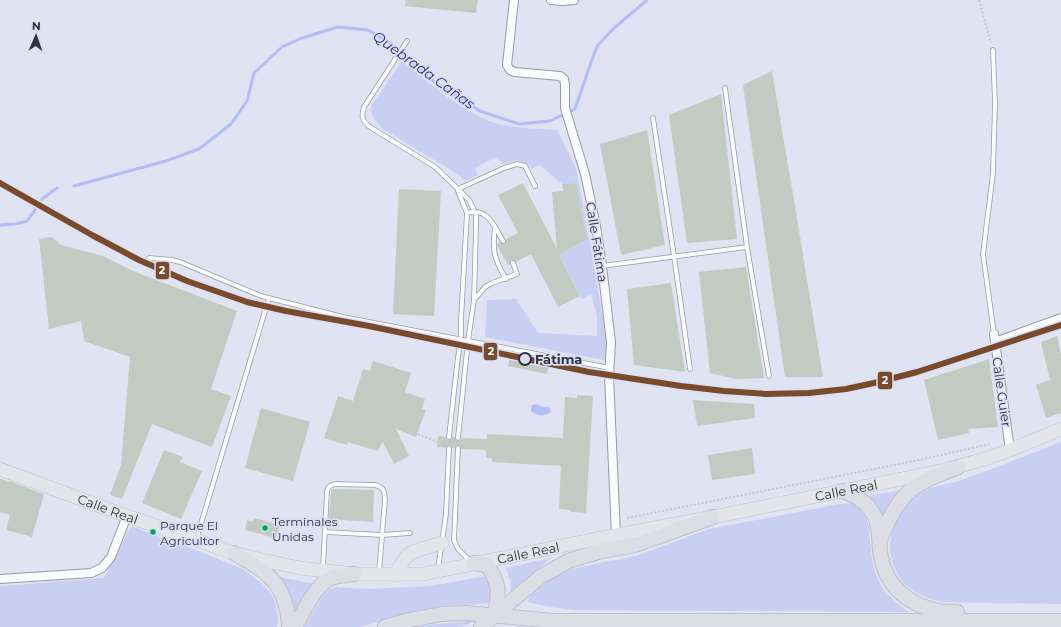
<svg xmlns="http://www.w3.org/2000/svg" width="1061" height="627" font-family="Montserrat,sans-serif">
  <rect width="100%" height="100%" fill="#e0e3f2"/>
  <!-- green -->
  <path fill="#c9cff3" d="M402,61C430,84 461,111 495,123C515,129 537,128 557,130L576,168L583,205L607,341L609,361L485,337L487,300L516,299L538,333L597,336V316L591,294L582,299L559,255L587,239L576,183L562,184L540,165L532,169L529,166L517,160L503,164L496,157L475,168L478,175L465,181L459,175L383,129L373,118L371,106Z
    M1061,442V604L944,602C920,598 902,588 893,564C884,537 898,504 922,490C926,488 930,488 934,487C946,484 958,482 970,477C1000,466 1031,454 1061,442Z
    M904,490L889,505L882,518L867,496Z
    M850,503C861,507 866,517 869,527C872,569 873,587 909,612L574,610L550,607L528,602L530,595L553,578L571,569L636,556L709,529L835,505Z
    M131,526L198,551L243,569L260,582L271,593L276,604L278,620L277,627H0V586L104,578Z
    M551,558L511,591L510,580L506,568Z
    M486,576L492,592L489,603L449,606L416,611L361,627H304L322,598L329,589L336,587L367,589L430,586Z
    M280,577L314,584L296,616L290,595Z
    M479,620L461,627H416L437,624Z"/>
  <!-- water -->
  <path fill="#b5bcfa" d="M536,404L543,407H549L551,411L550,413C543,416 538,416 532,412L531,410L532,405Z"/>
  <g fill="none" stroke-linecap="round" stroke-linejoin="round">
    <!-- stream -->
    <path stroke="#b5bcfa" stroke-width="3" d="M74,186L166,161L199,149L231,124L247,101L254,73L282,47L302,38L338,27L368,30L390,43L437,84L480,111L519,124L550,121L575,109L594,54L598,45L613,29L647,0
      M0,225L16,224L27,221L35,210L42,199L57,188"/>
  </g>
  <!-- building -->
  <path fill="#c1cbc2" d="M406,0H478L476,13L405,6Z
    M772,71L794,200L823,377H785L743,85Z
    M721,94L737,239L687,243L669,115Z
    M647,130L665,245L621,255L600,144Z
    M523,183L557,249L552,192L563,191L562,184L576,183L587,239L559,255L580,296L558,307L531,254L516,262L514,260H511L510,262V265H508L497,245V244L500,242L502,244H504L506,242V239L518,233L498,195Z
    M399,189L441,191L434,316L393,314Z
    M52,237L61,245L103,256L133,271L237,311L211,389L231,396L212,447L152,424L122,499L110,495L121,465L130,357L84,341L81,321L49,329L39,239Z
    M746,267L764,378L736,379L710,373L699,272Z
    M671,283L685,372L634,365L627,289Z
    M1057,336L1061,355V413L1046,418L1036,385L1050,380L1041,342Z
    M510,357L549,365L547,374L508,366Z
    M989,359L998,427L968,429L969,433L938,440L924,380Z
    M373,361L411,373L405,392L425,399L422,409L426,410L416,437L396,429L409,456L394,464L383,442L377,451L348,442L347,445L324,438L338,396L353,401L363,369L370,371Z
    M577,395L593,396L586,513L571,512V510L559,509L561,466L492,462V458H486V450L461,449V446L459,445H456L454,448H452V446L450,445H447L446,448L437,447L438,436L446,437L447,440H449L452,439V437H455L456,441H458L461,440L462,438L487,439V434L563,438L565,397L577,398Z
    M693,400L754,404L755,418L697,426Z
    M261,408L310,422L293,481L245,468Z
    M752,448L755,474L712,480L708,455Z
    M164,450L183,457L180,462L202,471L181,519L142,503Z
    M0,479L12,482L44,494L32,537L6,530L10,515L0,512Z
    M332,489L374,490L373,522L329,519L331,491Z
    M254,518L280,525L276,538L245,530L247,520L253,522Z"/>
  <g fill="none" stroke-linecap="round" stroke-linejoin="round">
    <defs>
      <path id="service" d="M407,41L364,107C361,116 362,121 370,127L435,167L458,189L469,200L474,210L476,216V226L474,300L468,341L458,438
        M993,50L995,103L993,173L983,254L994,334
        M725,88L747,247L769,376
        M653,118L674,256L690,369
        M458,189L504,168L517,164L525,166L535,186
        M467,213C488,207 494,226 503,241
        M495,227C492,250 494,259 506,279
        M149,258L172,260L180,262L261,296L343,317L610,368
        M602,266L747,247
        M474,300L485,287L492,283L517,274L513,263
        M449,437L457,365L461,336V320L467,213L458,191
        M458,448L454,540L458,549L470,561
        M325,532L382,535L410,533
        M197,537L269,298
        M323,568L327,491C328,486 331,485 336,484L375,485C385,488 384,491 385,500L379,572
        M438,569L446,514L449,448"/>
      <path id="minor" d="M514,0L507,65L510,70L515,72L560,76L564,79L565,84V108L585,174L596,226L602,266L611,342L609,376L616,535
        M551,0L563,1L574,0
        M994,334L1010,450
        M995,342L1061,318
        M0,579L91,573L102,568L111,557L127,516"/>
      <g id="primary">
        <path id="s1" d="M0,469L127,516L234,553L262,560L300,568L354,574H423L616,535L713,517L941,471L988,458L1010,450L1061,429"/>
        <path d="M395,575C399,568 403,561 408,555C416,549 433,546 442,543"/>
      </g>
      <path id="trunk" d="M843,491C856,496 867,502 874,515C881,528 878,543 881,557C887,587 909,605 938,611C944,612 951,612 957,612
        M880,540C889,518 899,495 921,483C933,476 946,472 958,467
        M234,553C244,559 255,565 264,572C282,585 288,606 289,627
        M474,563L487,565C500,583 499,594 495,615
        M295,627C302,614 316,585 329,579C337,575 346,575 354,574
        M385,627L405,621L441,614L466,613L554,621H1061
        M481,627L540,577L568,561L598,552L635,545L713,517"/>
    </defs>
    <!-- service casing -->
    <use href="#service" stroke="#979aa5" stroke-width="5.5"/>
    <!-- minor casing -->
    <use href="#minor" stroke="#979aa5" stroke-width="10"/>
    <!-- primary casing -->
    <use href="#primary" stroke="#bfc0c8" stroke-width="14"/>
    <!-- trunk casing -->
    <use href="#trunk" stroke="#bfc0c8" stroke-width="16"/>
    <!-- path -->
    <path stroke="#c7c8cd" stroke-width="2" stroke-dasharray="2 2" stroke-linecap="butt" d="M979,0L991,43
      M418,434L437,442H445
      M464,443L486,445
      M627,518L919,460L990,444"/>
    <!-- service -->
    <use href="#service" stroke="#fafbfd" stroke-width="4"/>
    <!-- minor -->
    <use href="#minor" stroke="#fafbfd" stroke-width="8"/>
    <!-- primary -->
    <use href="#primary" stroke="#e4e5eb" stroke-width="13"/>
    <!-- trunk -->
    <use href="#trunk" stroke="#dcdee6" stroke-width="14"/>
    <defs>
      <path id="rail-1" d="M0,183L92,235L139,260L187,281L247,302L286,311L369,326L589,372L681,386L724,391L766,394L809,393L846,389L874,383L917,372L1061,325"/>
    </defs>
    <!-- rail-1 casing -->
    <use href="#rail-1" stroke="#d9def9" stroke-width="9"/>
    <!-- rail-1 -->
    <use href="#rail-1" stroke="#7a4b2a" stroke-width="6"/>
  </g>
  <!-- markers -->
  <circle fill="#d9def9" stroke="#31333d" stroke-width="2" cx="525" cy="359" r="6"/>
  <g fill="#00a651" stroke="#d9def9" stroke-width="1.5">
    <circle cx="265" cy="528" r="3.5"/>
    <circle cx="153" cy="532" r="3.5"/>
  </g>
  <g text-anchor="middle" stroke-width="3.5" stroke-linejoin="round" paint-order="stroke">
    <!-- bus labels -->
    <g font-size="12" fill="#31333d" stroke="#d9def9" text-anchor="start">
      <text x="272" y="526">Terminales<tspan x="272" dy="15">Unidas</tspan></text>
      <text x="160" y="530">Parque El<tspan x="160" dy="15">Agricultor</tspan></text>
    </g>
    <!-- street labels -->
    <g font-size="13" fill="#31333d" stroke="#d9def9">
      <text transform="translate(597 242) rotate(81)" y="5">Calle Fátima</text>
      <text transform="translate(1002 392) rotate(82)" y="5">Calle Guier</text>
      <text dy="5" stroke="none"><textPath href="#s1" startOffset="871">Calle Real</textPath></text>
      <text dy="5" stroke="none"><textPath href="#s1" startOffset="115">Calle Real</textPath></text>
      <text dy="5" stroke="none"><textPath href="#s1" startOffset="547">Calle Real</textPath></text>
    </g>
    <!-- stop labels -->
    <g font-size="13" font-weight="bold" fill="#31333d" stroke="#d9def9" text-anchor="start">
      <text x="535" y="364">Fátima</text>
    </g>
    <!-- water labels -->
    <g font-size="14" font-style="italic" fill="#2f2986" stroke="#d9def9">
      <text transform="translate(424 70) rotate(36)" y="5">Quebrada Cañas</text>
    </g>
  </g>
  <g stroke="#d9def9" stroke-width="1.5">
    <rect x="155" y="261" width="15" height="19" rx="4" fill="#7a4b2a"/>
    <rect x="483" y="342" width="15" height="19" rx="4" fill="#7a4b2a"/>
    <rect x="877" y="371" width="16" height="19" rx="4" fill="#7a4b2a"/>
  </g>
  <g font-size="11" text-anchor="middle" font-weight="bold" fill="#fff">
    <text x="162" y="274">2</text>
    <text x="491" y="355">2</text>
    <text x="885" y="384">2</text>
  </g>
  <!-- north arrow -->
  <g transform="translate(36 36) rotate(2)" stroke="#d9def9" stroke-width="3" paint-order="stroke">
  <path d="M0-3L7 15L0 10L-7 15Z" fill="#31333d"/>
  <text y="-6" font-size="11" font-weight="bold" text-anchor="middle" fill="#31333d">N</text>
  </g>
</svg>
